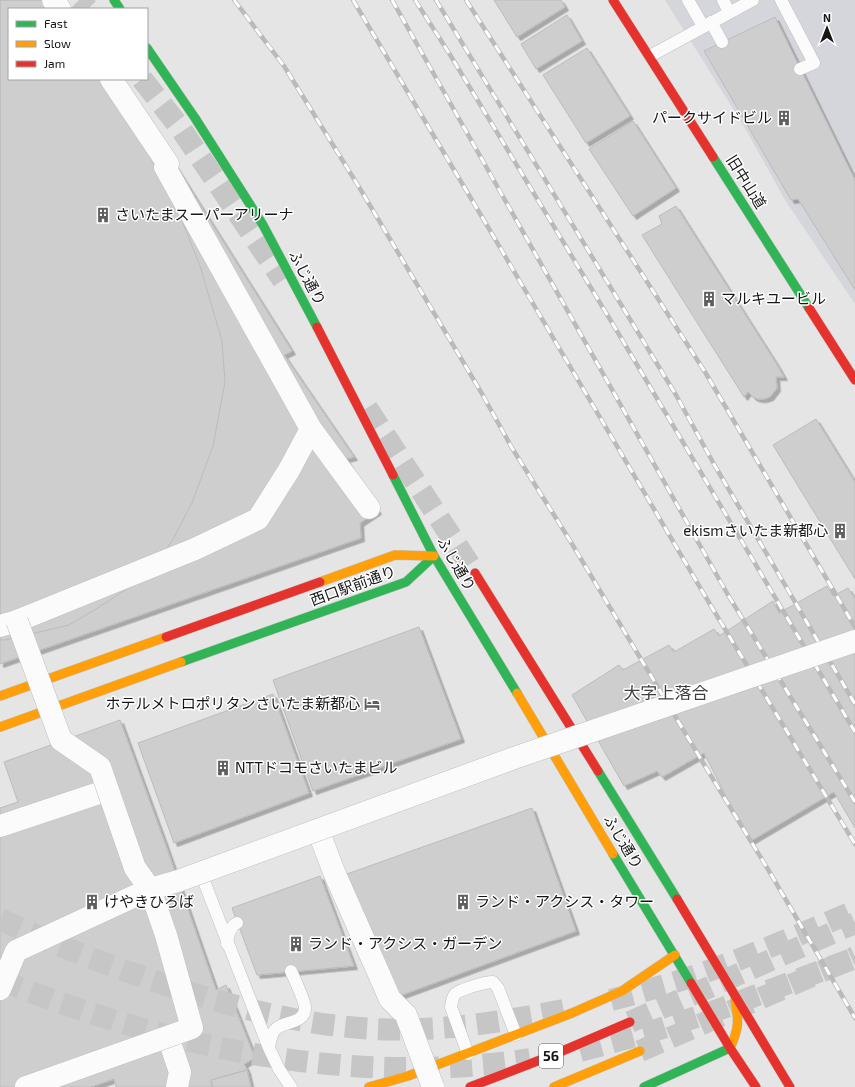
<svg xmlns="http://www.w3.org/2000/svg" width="855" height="1087" font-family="'Exo 2','Noto Sans JP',sans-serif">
  <defs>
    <filter id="shadow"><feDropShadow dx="3.5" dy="3.5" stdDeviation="0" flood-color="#0004"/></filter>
  </defs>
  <rect width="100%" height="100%" fill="#e5e5e5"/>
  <!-- built -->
  <path fill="#d5d6db" d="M665,0H855V304L785,200L745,128Z"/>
  <!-- building -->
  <path fill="#cecece" stroke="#bcbcbc" filter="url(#shadow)" d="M0,0H60L67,9H9V79H121L292,351L284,355L354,457L346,459L378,511L360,523L361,538L0,664Z
    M0,0H45L53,9H9V79H104L150,157L177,208L200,266L222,341L225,382L213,446L192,503L172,541L147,576L96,609L69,625L5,640H0Z
    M494,0H561L565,7L517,37Z
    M567,15L582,41L536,69L521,44Z
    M775,17L855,180V290L798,199L791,200L704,51Z
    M587,48L630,116L586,143L543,75Z
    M633,121L676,188L633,216L589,149Z
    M676,206L776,363L784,377H776L777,388L770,397L764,399H758L753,397L748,392L744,397L642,235L662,224L659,216Z
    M816,419L855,482V579L773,445Z
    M827,586L833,596L848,588L855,599V828L834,792L749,842L704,753L662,777L657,771L624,786L572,695L619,665L623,670L669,645L674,652L714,629L719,636L773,601L779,613Z
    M419,627L461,739L313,791L273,680Z
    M273,694L309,793L174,843L138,743Z
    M120,720L166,846L216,990L226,985L255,1058L244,1064L247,1070L211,1080L212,1087H116L114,1079L91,1087H0V808L18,802L4,762Z
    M532,808L576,931L399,996L347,874Z
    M320,876L354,966L257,975L232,908Z
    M247,1070L251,1087H213L211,1080Z"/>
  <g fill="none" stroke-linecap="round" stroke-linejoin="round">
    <!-- primary-tunnel -->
    <path stroke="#c6c6c6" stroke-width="22" stroke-dasharray="22 11" stroke-linecap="butt" d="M630,1022L855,923
      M640,1051L855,957"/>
    <!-- highway-tunnel -->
    <path stroke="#c6c6c6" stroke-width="22" stroke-dasharray="22 11" stroke-linecap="butt" d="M79,0L88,9
      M142,79L181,129L283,280
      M367,408L475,573
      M0,919C46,941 94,960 143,977C217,1003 296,1025 375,1029C438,1032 502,1022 564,1010
      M0,980C167,1047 350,1087 530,1059
      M611,1000C645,991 678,982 711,970C760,952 807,931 855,911
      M580,1051L647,1033L715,1011L855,958"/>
    <defs>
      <path id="lane" d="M688,0L703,26
        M723,0L729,12
        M781,0L814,63L800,69
        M711,22L722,42
        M650,56L753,0
        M207,867L204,874L205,884L269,1048L279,1069L291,1087
        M227,944C228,936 229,927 237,923
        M269,1048C270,1041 271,1033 277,1028C286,1021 306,1023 305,1007C304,999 295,980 291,971
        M468,1054L451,1007C452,1002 452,998 455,994C461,989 485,982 493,982L498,988L516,1035"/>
      <path id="street" d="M53,0L60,9
        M111,79L168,164L165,167L311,429L369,508
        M0,626L17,621L195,549L258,519L289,470L311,429
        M0,826L108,790
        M318,830L334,872L390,999L406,1015
        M168,1037L180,1072L177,1087"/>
      <path id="fast" d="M114,0L120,9
        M147,48L195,118L263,225L317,327
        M713,157L809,308
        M393,475L434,556L517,693
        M181,662L406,582L434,556
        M598,771L677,899
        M613,854L691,983
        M644,1087L730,1048"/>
      <path id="slow" d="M320,582L395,555L434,556
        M517,693L613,854
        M0,696L166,637
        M0,727L181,662
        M730,1048C739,1029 739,1020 735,1000
        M369,1087L408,1076L572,1013L622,991L675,955
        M554,1087L640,1051"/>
      <path id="jam" d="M613,0L713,157
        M809,308L855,380
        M317,327L393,475
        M475,573L598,771
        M166,637L320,582
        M677,899L790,1087
        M691,983L730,1048L756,1087
        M470,1087L553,1055L630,1022"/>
    </defs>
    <!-- lane casing -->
    <use href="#lane" stroke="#c0c0c0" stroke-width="13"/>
    <!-- street casing -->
    <use href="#street" stroke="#c0c0c0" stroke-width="23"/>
    <!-- fast casing -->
    <use href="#fast" stroke="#c0c0c0" stroke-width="10"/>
    <!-- slow casing -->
    <use href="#slow" stroke="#c0c0c0" stroke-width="10"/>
    <!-- jam casing -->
    <use href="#jam" stroke="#c0c0c0" stroke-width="10"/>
    <!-- lane -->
    <use href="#lane" stroke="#fbfbfb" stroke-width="12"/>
    <!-- street -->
    <use href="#street" stroke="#fbfbfb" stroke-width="22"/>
    <!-- fast -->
    <use href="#fast" stroke="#30b455" stroke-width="9"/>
    <!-- slow -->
    <use href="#slow" stroke="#ff9f0a" stroke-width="9"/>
    <!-- jam -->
    <use href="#jam" stroke="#e5322d" stroke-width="9"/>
    <defs>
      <path id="rail" d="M234,0L284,66L359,187L481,392L512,448L569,539L702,761L769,871L855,1018
        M353,0L485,222L711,606L855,844
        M392,0L728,595L855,802
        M415,0L449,53L611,321L855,732
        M436,0L676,395L715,466L855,704
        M466,0L705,372L855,627"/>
    </defs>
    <!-- rail casing -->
    <use href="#rail" stroke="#bababa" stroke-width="4.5"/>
    <!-- rail -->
    <use href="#rail" stroke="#fff" stroke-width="3" stroke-dasharray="9" stroke-linecap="butt"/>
    <defs>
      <path id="street-bridge" d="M0,989L16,951L150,889L135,868L100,767L61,740L17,621
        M406,1015L433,1087
        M26,1087L192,1028L166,935L150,889L178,881L514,758L855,641"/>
    </defs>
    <!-- street-bridge casing -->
    <use href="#street-bridge" stroke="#c0c0c0" stroke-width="23" stroke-linecap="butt"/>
    <!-- street-bridge -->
    <use href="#street-bridge" stroke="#fbfbfb" stroke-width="22"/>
  </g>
  <!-- icons -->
  <defs>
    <symbol id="building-bare" viewBox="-9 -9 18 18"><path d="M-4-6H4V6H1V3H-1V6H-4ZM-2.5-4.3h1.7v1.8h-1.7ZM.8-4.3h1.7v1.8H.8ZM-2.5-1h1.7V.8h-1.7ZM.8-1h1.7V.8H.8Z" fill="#5e5e5e" stroke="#fff" stroke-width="2.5" paint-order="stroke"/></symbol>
    <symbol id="hotel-bare" viewBox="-9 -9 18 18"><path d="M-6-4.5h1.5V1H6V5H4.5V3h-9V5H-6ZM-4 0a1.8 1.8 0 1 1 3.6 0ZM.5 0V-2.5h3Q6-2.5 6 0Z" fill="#5e5e5e" stroke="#fff" stroke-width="2.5" paint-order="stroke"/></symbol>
  </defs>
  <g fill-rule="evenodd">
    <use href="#building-bare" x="773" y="107" width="22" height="22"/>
    <use href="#building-bare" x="92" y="204" width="22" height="22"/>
    <use href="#building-bare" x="698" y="288" width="22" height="22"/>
    <use href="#building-bare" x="829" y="520" width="22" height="22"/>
    <use href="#hotel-bare" x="361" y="693" width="22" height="22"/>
    <use href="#building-bare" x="212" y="757" width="22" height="22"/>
    <use href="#building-bare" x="81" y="891" width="22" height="22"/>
    <use href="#building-bare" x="452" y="891" width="22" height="22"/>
    <use href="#building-bare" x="285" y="933" width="22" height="22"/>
  </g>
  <g text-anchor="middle" stroke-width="3" stroke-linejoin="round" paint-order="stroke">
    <!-- shield labels -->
    <rect fill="#fff" stroke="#5c5c5c" stroke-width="1" x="539" y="1044" width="24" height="24" rx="3"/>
    <g font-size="14" font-weight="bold" fill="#161616">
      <text x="551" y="1061">56</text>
    </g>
    <!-- poi labels -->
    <g font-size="15" fill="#161616" stroke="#fff" text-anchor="start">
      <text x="772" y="123" text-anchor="end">パークサイドビル</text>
      <text x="115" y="220">さいたまスーパーアリーナ</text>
      <text x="721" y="304">マルキユービル</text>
      <text x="828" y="536" text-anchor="end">ekismさいたま新都心</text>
      <text x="360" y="709" text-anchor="end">ホテルメトロポリタンさいたま新都心</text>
      <text x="235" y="773">NTTドコモさいたまビル</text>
      <text x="104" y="907">けやきひろば</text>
      <text x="475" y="907">ランド・アクシス・タワー</text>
      <text x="308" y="949">ランド・アクシス・ガーデン</text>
    </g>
    <!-- street labels -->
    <g font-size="15" fill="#161616" stroke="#fff">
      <text transform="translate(746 182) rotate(58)" y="5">旧中山道</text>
      <text transform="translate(307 278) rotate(62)" y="5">ふじ通り</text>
      <text transform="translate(456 564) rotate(60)" y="5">ふじ通り</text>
      <text transform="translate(353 586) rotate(-20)" y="5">西口駅前通り</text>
      <text transform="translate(623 842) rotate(59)" y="5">ふじ通り</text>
    </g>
    <!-- quarter labels -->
    <g font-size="17" fill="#3e3e3f" stroke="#fff">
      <text x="666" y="699">大字上落合</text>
    </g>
  </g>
  <!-- legend -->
  <rect x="8" y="8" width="140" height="72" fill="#ffffff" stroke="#a2a2a2"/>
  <rect x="16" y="21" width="20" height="6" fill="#30b455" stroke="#a2a2a2"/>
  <text x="44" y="28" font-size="12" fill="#161616">Fast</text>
  <rect x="16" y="41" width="20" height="6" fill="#ff9f0a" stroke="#a2a2a2"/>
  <text x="44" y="48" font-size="12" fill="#161616">Slow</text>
  <rect x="16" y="61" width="20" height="6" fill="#e5322d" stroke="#a2a2a2"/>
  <text x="44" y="68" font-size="12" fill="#161616">Jam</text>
  <!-- north arrow -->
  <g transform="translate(827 28)" stroke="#ffffff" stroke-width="3" paint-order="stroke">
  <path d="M0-3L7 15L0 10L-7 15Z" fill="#161616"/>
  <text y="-6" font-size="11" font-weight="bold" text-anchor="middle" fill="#161616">N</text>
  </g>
</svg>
